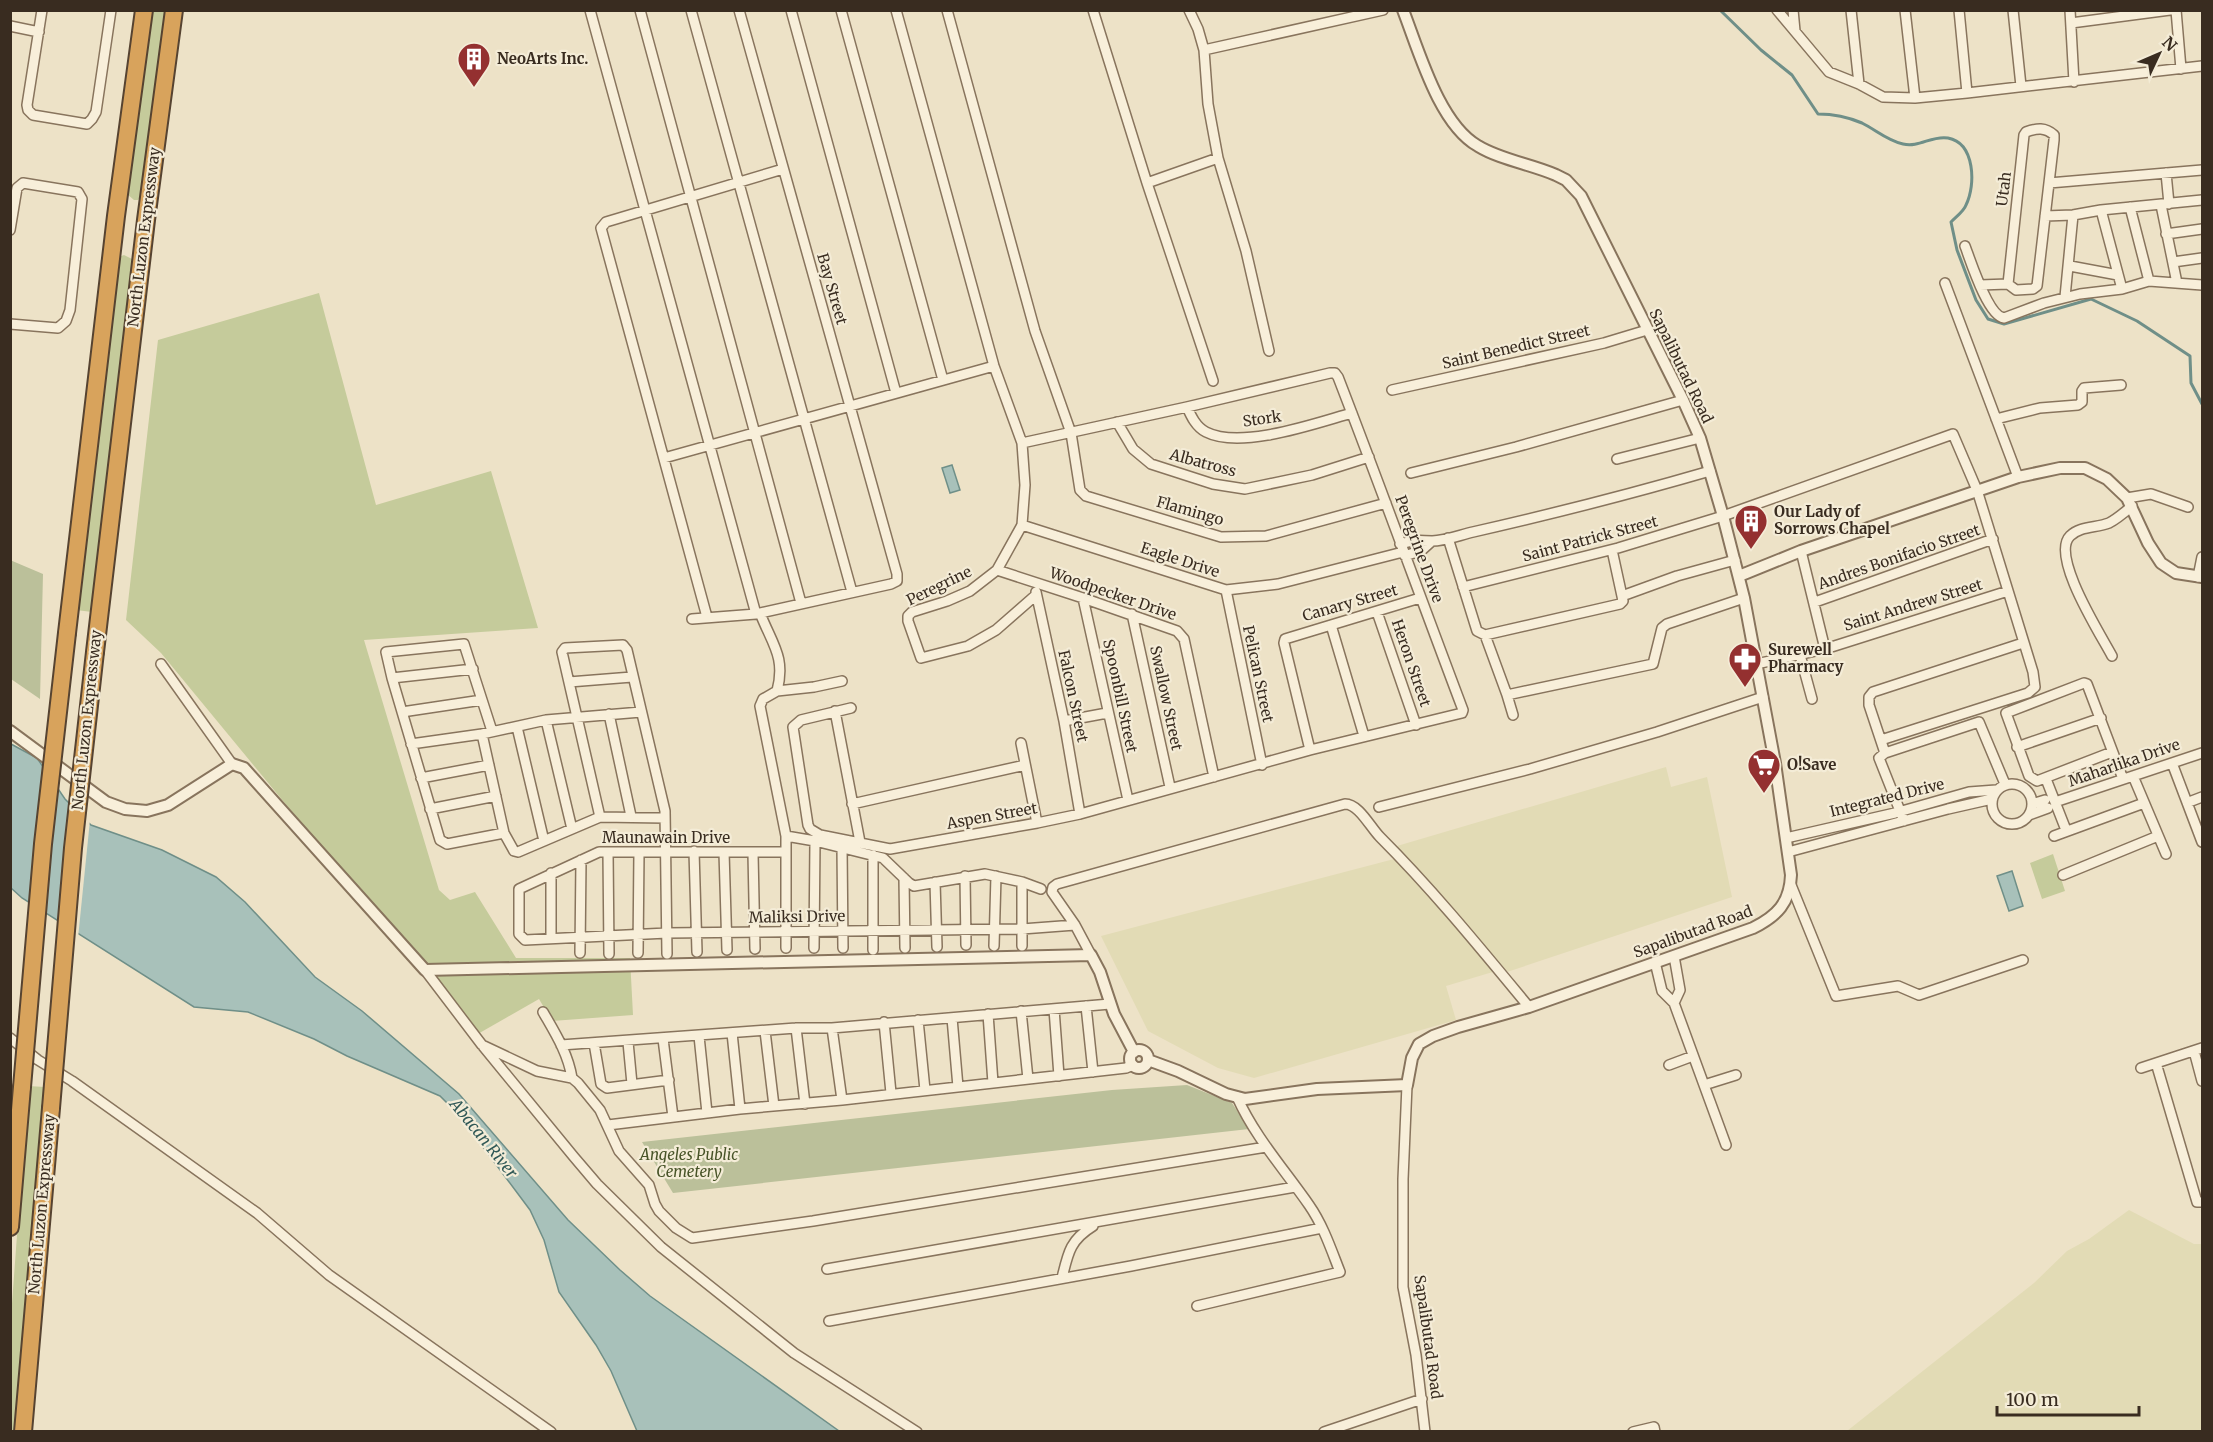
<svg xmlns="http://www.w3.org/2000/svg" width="2213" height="1442" font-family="Merriweather,serif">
  <rect width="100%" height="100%" fill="#ede2c7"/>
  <!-- farmland -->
  <path fill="#e2dbb5" d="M1666,767L1671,787L1707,777L1732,897L1507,972L1397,846Z
    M1398,858L1496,971L1446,986L1456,1020L1254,1078L1218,1068L1148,1031L1101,936Z
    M2129,1210L2194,1244H2202V1431H1847L2034,1283L2067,1251L2089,1239Z"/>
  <!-- green -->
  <path fill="#c5cb9b" d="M150,11H169L143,193L138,200H134L127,194Z
    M124,255L132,259L134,263L92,612L76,610L119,257Z
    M319,293L376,505L491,471L538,628L364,640L439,890L450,900L475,892L516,958H630L633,1015L552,1021L539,999L476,1035L161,653L126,620L158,340Z
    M2053,854L2065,891L2042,899L2030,863Z
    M28,1086L45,1087L19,1431L11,1432V1317Z"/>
  <!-- cemetery -->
  <path fill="#bbc09a" d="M10,560L43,574L40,699L11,679Z
    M1187,1085L1232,1103L1249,1129L673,1193L642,1142L1112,1090Z"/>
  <!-- water -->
  <path fill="#a8c1ba" stroke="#6f8f88" stroke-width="1.5" d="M952,465L960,490L950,493L942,468Z
    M11,744L37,758L65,799L91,825L162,850L216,877L245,902L315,977L362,1011L459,1094L568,1220L620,1270L650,1296L839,1431H637L611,1371L596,1345L559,1292L544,1240L530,1210L459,1115L440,1096L347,1056L314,1039L248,1012L194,1007L22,898L11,888Z
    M2012,871L2023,906L2009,911L1997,876Z"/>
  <!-- pier -->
  <path fill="#ede2c7" d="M73,803L90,820L78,938L61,927Z"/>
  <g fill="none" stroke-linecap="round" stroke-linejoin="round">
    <!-- stream -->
    <path stroke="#6f8f88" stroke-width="3" d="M1720,10L1761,50L1792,75L1818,114C1833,114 1848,117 1862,123C1876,130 1888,141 1903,144C1919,148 1932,135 1948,138C1975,143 1976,185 1966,205C1964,211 1956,217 1951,222L1957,250L1976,300L1988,319L2004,324L2091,299L2137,321L2190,356L2191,383L2202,404"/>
    <defs>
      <path id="minor" d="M42,10L27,105L28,110L33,115L87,124L92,119L96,112L111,10
        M590,10L756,614
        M640,10L801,603
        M691,10L852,592
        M791,10L896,393
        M841,10L943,380
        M896,10L994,366L1022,443L1025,485L1022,525L997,570L970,591L947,601L912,612L908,616V621L921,658L968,646L996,630L1036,595
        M947,10L1035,331L1071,433L1080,490L1086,496L1221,537L1266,536L1386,503
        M1093,10L1147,183L1213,381
        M1189,10L1198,29L1204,50L1208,104L1218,158L1246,251L1269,351
        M1777,10L1829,72L1859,84L1883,97L1915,98L1967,93L2202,66
        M1793,10L1795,31
        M1851,10L1859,84
        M1905,10L1915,98
        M1959,10L1967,93
        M2013,10L2021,86
        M2070,10L2074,82
        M2176,10L2181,69
        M2071,23L2170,10
        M10,26L39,32
        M1204,50L1383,10
        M2166,173L2169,204
        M1147,183L1218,158
        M2049,183L2202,170
        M2161,205L2177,283
        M2130,207L2149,281L2202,285
        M2101,210L2122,289
        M2045,216L2073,215L2101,210L2202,200
        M10,230L17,188L23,183L78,192L82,199L70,310L66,321L58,328L10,324
        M2166,234L2202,229
        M1965,246C1971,262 1988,316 2004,318L2044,303L2080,294L2122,289L2149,281
        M2173,262L2202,258
        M2070,266L2118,275
        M1945,283L2018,477
        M1980,285L2008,284L2016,290L2033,289L2037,286L2054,140V135C2045,127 2037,128 2026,132L2024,135L2008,284
        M2065,297L2073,215
        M1392,390L1604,343L1647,330
        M1187,407C1191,416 1196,427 1206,432C1241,450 1316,423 1352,413
        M1996,419L2040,408L2078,405L2082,402V391L2084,388L2121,385
        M1117,422L1133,449L1151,464L1213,484L1245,489L1312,475L1369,457
        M664,458L994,366
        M1617,459L1700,438
        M1411,473L1516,447L1683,400
        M2127,498L2151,494L2188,507
        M1022,525L1226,590L1278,584L1403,552
        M1448,538L1477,631L1485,635L1620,604L1623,601L1622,596L1612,550
        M1400,544C1416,540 1416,540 1432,541C1445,541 1460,535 1473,532C1552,514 1631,494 1710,471
        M1801,551L1825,649
        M1405,556L1422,550L1432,541
        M997,570L1083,598L1177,631L1184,639L1214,777
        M2198,577L2202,557
        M1463,587L1618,548L1723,516L1953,434L1977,490L2033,672L2035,687L2028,693L1881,740
        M1226,590L1262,765
        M1036,592L1064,721L1080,814
        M1622,596L1677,576L1735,560
        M1083,598L1128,800
        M1815,602L1993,539
        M1377,612L1416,725
        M760,613C772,644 786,657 777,691L763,699L760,706L786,836V948
        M1132,614L1170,787
        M707,617L601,228L606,222L783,169
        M692,619L756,614L891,584L897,581V574L739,10
        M1331,625L1364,736
        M1485,635L1507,695L1653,664L1662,628L1667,624L1744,598
        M1800,655L1812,699
        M2112,656C2101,635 2050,556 2070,536C2080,526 2096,528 2109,523C2117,519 2125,512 2132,506
        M161,664L232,764
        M1756,664L1825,649L2008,591
        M392,678L473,669
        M569,682L632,677
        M777,691L814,687L842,681
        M1507,695L1513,715
        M851,708L801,720L793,727L808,825L810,829L820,835L890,849L1037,823L1080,814L1310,750L1462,713L1463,710C1421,599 1381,488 1338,377L1335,373H1330L1187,407L1022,443
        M835,711L860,842
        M402,712L482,700
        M609,714L631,816
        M546,720L572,829
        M1064,721L1107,713
        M517,727L544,841
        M492,731L464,644L386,652L392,678L440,840L447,844L504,833
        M482,734L504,833L514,851L518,852L600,817L665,818
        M1021,743L1037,823
        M411,744L482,734L546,720L641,712
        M2017,747L2101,718
        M1310,750L1284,643L1285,639L1420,598
        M2112,752L2037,781L2029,776L2006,713L2084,683L2087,684L2123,779
        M1885,753L1869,705V697L1873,692L2023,643
        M2172,763L2202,842
        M2133,776L2166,854
        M421,778L489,765
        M2046,779L2066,830
        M1992 804a20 20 0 1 1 40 0a20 20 0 1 1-40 0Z
        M2055,802L2202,753
        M2189,802L2202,797
        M852,804L1025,765
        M2032,804L2045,800
        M1379,807L1530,769L1657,732L1763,697
        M430,809L496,796
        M2029,815L2048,808
        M600,817L562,652L565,648L623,645L627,650L665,811L667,954
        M1904,821L1879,758L1885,753L1979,722L2005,784
        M786,836L815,841L883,858L909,883L914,886L985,874L1022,882L1041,889
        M2054,836L2144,803
        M1786,838L1895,813L1969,792L1996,790
        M842,847L843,948
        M694,851L697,952
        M608,852L609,954
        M724,852L727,950
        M785,852H599L519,889V934L525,940L667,933L1022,929L1075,925
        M1788,852L1948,809L1992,799
        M753,853L755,949
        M873,855V950
        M2063,875L2158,836
        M965,876L966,945
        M904,878L905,948
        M935,882L937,947
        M1022,882V946
        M1791,885L1836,996L1898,986L1919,995L2023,960
        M551,938V873
        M994,946L996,876
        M814,948L815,841
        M580,953L581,860
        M638,953L639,852
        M1091,955L1075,925L1052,892L1053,887L1057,884L1345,804C1359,804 1370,827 1380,837C1433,890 1481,949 1529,1007
        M1674,956L1680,990L1674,1003
        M1655,962L1662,991L1674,1003L1726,1145
        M425,970L482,1045L574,1157L597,1184L661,1247L794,1353L917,1432
        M1086,1006L1093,1072
        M1054,1009L1059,1076
        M1021,1011L1028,1079
        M543,1012C555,1033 568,1053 572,1078
        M988,1014L993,1083
        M952,1018L958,1087
        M918,1020L925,1090
        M884,1022L891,1093
        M796,1028L805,1104
        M832,1028L842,1100
        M765,1031L774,1106
        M732,1033L740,1109
        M699,1036L707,1113
        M10,1038L38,1060L72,1081L257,1213L329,1275L551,1432
        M663,1039L673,1117
        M628,1042L632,1084
        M594,1043L601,1084L607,1088L669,1080
        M482,1045L537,1071L572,1078L578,1083L600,1110L619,1151L649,1185L655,1204L659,1211L676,1228L692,1238L813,1221L1266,1147
        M561,1045L796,1028H832L1110,1004
        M2194,1051L2202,1081
        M2156,1063L2197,1202H2202
        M1669,1065L1693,1056
        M2141,1068L2202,1048
        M1407,1085L1403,1179V1287L1416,1355L1425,1432
        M1704,1085L1736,1075
        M608,1125L740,1109L842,1100L1126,1068L1133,1065
        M827,1269L1295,1187
        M1062,1278C1068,1253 1070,1240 1093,1226
        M1197,1306L1340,1272C1331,1249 1323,1225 1309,1205C1284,1169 1255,1137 1237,1097
        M829,1321L1131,1266L1322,1228
        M1324,1432L1422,1399
        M1633,1432L1654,1427L1655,1432"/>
      <path id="tertiary" d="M1739,576L1801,551L2018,477L2060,468H2085L2107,479L2127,498L2148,543L2161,563L2176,573L2202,577
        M10,731L106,802L125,809L147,811L168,805L232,764L244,768L425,970L1091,955L1100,972L1114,1014L1134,1052
        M1130 1059a9 9 0 1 1 18 0a9 9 0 1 1-18 0Z
        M1148,1060L1178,1071L1226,1094L1245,1099L1317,1089L1407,1085L1412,1058L1419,1044L1433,1036L1458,1027L1529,1007L1753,928C1777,916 1790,903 1791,875L1775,763L1744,598L1723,516L1700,438L1683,400L1581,196L1566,180L1556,175C1531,164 1501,160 1478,146C1439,124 1419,51 1403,10"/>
      <path id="motorway" d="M67,633L116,216L144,10
        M95,652L146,220L174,10
        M10,1227L22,1087
        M23,1432L51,1108"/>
    </defs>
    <!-- minor casing -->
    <use href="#minor" stroke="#88745d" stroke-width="12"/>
    <!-- tertiary casing -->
    <use href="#tertiary" stroke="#88745d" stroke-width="14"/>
    <!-- motorway casing -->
    <use href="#motorway" stroke="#564331" stroke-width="20"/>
    <!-- minor -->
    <use href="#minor" stroke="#f8efda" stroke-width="9"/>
    <!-- tertiary -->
    <use href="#tertiary" stroke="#f8efda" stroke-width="10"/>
    <!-- motorway -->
    <use href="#motorway" stroke="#d8a35c" stroke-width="16"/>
    <defs>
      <path id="motorway-bridge" d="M22,1087L43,844L67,633
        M51,1108L73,848L95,652"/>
    </defs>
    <!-- motorway-bridge casing -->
    <use href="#motorway-bridge" stroke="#564331" stroke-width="20" stroke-linecap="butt"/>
    <!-- motorway-bridge -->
    <use href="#motorway-bridge" stroke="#d8a35c" stroke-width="16"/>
  </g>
  <!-- icons -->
  <defs>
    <symbol id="building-pin" viewBox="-11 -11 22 30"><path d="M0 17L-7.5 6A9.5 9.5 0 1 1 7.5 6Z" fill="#943030" stroke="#f4ecd7"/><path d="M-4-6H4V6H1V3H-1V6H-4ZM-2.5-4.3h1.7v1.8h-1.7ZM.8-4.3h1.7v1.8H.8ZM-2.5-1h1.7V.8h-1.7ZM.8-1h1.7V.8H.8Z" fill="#fff"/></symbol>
    <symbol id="pharmacy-pin" viewBox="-11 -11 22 30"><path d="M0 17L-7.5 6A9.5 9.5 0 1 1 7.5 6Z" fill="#943030" stroke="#f4ecd7"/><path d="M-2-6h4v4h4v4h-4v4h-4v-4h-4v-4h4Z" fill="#fff"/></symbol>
    <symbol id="supermarket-pin" viewBox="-11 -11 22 30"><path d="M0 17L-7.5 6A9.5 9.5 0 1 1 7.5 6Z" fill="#943030" stroke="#f4ecd7"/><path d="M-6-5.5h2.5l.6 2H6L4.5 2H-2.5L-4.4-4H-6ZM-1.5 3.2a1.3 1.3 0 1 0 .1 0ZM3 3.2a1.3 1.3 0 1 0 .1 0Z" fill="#fff"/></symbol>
  </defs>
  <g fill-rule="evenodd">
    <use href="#building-pin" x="455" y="40" width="38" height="52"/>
    <use href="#building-pin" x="1732" y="502" width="38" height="52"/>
    <use href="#pharmacy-pin" x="1726" y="640" width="38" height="52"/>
    <use href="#supermarket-pin" x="1745" y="746" width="38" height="52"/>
  </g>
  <g text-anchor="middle" stroke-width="4.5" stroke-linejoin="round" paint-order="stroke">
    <!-- poi labels -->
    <g font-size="15" font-weight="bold" fill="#392c20" stroke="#f4ecd7" text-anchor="start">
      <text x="497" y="64">NeoArts Inc.</text>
      <text x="1774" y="517">Our Lady of<tspan x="1774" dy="17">Sorrows Chapel</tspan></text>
      <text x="1768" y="655">Surewell<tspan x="1768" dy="17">Pharmacy</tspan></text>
      <text x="1787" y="770">O!Save</text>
    </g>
    <!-- street labels -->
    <g font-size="15" fill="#392c20" stroke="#f4ecd7">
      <text transform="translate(2004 189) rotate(-83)" y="5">Utah</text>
      <text transform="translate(144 237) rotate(-83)" y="5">North Luzon Expressway</text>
      <text transform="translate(832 289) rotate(74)" y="5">Bay Street</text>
      <text transform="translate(1516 347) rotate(-13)" y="5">Saint Benedict Street</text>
      <text transform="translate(1681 366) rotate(64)" y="5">Sapalibutad Road</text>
      <text transform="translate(1262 419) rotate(-8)" y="5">Stork</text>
      <text transform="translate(1203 463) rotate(15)" y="5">Albatross</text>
      <text transform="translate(1190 511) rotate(16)" y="5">Flamingo</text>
      <text transform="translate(1590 539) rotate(-15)" y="5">Saint Patrick Street</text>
      <text transform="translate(1419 549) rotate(70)" y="5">Peregrine Drive</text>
      <text transform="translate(1899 557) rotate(-19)" y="5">Andres Bonifacio Street</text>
      <text transform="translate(1180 560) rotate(18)" y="5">Eagle Drive</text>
      <text transform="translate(939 586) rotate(-26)" y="5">Peregrine</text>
      <text transform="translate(1113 594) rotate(19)" y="5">Woodpecker Drive</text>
      <text transform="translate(1350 603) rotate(-16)" y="5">Canary Street</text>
      <text transform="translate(1913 605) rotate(-17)" y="5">Saint Andrew Street</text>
      <text transform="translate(1411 663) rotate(71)" y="5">Heron Street</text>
      <text transform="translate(1258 674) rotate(78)" y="5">Pelican Street</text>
      <text transform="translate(1073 696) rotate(78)" y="5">Falcon Street</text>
      <text transform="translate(1120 696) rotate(78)" y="5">Spoonbill Street</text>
      <text transform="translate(1166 698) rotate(78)" y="5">Swallow Street</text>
      <text transform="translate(87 720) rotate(-84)" y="5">North Luzon Expressway</text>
      <text transform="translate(2124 763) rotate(-19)" y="5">Maharlika Drive</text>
      <text transform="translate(1887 798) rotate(-14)" y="5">Integrated Drive</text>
      <text transform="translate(992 816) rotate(-10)" y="5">Aspen Street</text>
      <text x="666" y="843">Maunawain Drive</text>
      <text transform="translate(797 917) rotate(-1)" y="5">Maliksi Drive</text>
      <text transform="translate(1693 932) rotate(-20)" y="5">Sapalibutad Road</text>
      <text transform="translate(42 1204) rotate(-85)" y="5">North Luzon Expressway</text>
      <text transform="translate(1428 1337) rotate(82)" y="5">Sapalibutad Road</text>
    </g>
    <!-- park labels -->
    <g font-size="15" font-style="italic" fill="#485428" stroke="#f4ecd7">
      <text x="689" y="1160">Angeles Public<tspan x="689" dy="17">Cemetery</tspan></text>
    </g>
    <!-- water labels -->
    <g font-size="16" font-style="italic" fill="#305856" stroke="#f4ecd7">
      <text transform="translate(484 1138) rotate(51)" y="6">Abacan River</text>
    </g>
  </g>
  <!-- border -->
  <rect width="2213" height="1442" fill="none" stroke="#392c20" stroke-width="24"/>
  <!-- north arrow -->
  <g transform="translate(2159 54) rotate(46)" stroke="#f4ecd7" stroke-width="4.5" paint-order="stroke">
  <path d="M0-4.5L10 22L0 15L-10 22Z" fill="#392c20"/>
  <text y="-9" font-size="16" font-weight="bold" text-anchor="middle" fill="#392c20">N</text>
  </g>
  <!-- scale -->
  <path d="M1997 1406v9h142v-9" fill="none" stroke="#392c20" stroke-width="3"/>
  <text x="2006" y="1406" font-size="18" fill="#392c20" stroke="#f4ecd7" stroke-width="4.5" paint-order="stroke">100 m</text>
</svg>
